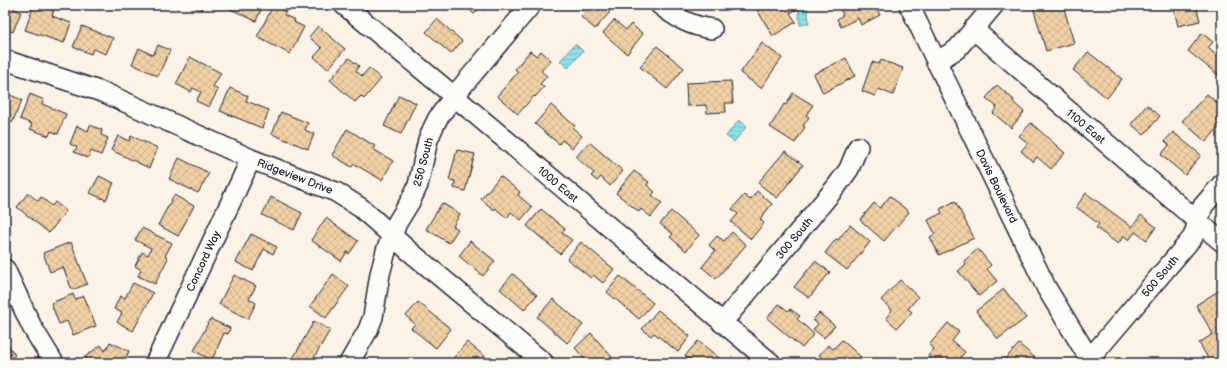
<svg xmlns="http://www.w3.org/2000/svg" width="1227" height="368" font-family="'Balsamiq Sans',sans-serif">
  <defs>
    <pattern id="water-rules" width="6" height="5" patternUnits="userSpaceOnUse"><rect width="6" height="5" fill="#8fe0e9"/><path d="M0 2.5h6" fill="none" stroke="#7bc0c9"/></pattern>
    <pattern id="building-cross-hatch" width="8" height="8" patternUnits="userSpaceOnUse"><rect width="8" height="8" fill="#f1d1a3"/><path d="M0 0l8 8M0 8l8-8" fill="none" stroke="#ceb38d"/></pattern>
  </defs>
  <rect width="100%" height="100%" fill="#fbf3e6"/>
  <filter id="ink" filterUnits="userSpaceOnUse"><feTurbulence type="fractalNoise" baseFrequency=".025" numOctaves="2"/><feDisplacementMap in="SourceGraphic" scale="8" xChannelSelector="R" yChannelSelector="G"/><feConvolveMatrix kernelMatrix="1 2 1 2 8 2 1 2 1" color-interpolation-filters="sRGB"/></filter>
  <g filter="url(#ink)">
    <!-- water -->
    <path fill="url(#water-rules)" stroke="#6394a3" d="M798,5H807L809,24L800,25Z
      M575,44L583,51L568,68L560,61Z
      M739,120L747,126L734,142L726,136Z"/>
    <!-- building -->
    <path fill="url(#building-cross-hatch)" stroke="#22223b" d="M5,5H13L14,9L21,12L13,32L5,29Z
      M34,5H40L54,10L52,16L71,23L64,43L25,30Z
      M190,5H203L201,10Z
      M222,5H263L256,21Z
      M464,5H489L484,10L480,7L474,14Z
      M575,5H602L610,12L595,29L581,17L585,13Z
      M754,5H794L797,9L790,13L796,22L773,36Z
      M838,5H874L880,15L861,25L858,18L841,27L837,19L843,15Z
      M1039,5H1063L1074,43L1046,51L1033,7Z
      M1173,5H1196L1200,21L1178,26Z
      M273,6L286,12L284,15L295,20L294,22L304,27L290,54L257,37Z
      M437,19L462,41L451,54L426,32Z
      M614,20L626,30L631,24L643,34L627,54L603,33Z
      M82,26L113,38L106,54L93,49L91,54L73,47Z
      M318,26L345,49L328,69L314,57L322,48L309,37Z
      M1202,33L1213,42L1208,48L1216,55L1222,47V70L1218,75L1188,51Z
      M762,43L782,58L761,88L740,73Z
      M158,45L170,50L158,76L132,64L139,48L153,55Z
      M657,46L684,68L667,89L640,67Z
      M530,51L537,56L541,51L551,60L541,71L547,76L540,84L544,87L535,97L534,96L518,114L497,96L518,72L515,69Z
      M1088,52L1122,79L1107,98L1073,70Z
      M190,57L221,73L213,87L218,90L209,107L196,101L201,92L193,88L191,92L176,84Z
      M349,58L359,66L356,71L362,76L369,68L381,79L364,99L361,96L355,102L330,80Z
      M846,58L855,76L823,93L814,74Z
      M881,60L903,68L893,95L878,89L875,96L862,91L872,62L879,64Z
      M731,81L733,103H725L726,112L707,113L706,105L687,106L686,83Z
      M997,85L1014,100L1013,102L1024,112L1011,128L993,113L997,107L986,98Z
      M230,88L248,96L246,101L269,110L262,128L220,111Z
      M5,93L22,100L12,123L5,120Z
      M793,93L813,105L806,115L809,117L803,126L805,127L795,143L770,127L784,104L786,105Z
      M30,94L44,100L42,104L66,114L58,134L51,131L49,136L30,129L32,124L20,119Z
      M1207,94L1222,107V129L1219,127L1206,142L1182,121Z
      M399,95L416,103L401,134L384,126Z
      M551,105L575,126L573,128L582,136L572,148L562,140L559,144L535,124Z
      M1147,105L1160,116L1144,135L1131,124Z
      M281,112L308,123L305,130L314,134L308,149L272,134Z
      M1031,123L1065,153L1051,169L1037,157L1033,162L1021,151L1028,143L1019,136Z
      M90,125L102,130L101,135L108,138L101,155L91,151L88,158L74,152L77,147L70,144L77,126L88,131Z
      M347,129L375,146L373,149L393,161L382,180L354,164L352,167L332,155Z
      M1173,132L1201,155L1185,175L1161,155L1169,145L1165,141Z
      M118,136L129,141L131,136L158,148L149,168L111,150Z
      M589,142L623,171L610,186L601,177L597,181L591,176L594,173L576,157Z
      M457,150L475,154L465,191L454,188L455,181L449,180Z
      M785,151L803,165L777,198L758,183Z
      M179,158L209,173L198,193L169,179Z
      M634,171L649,182L647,185L655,192L652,195L662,203L651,217L641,209L639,212L616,193Z
      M99,176L114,183L106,200L90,193Z
      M500,176L520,192L518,195L532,207L521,220L511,212L507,218L495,208L494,210L481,199Z
      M757,191L772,204L760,219L764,223L751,239L731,222L738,214L732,209L744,195L750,200Z
      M28,193L38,201L41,197L52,206L55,202L66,211L49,233L17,207Z
      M1086,193L1132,227L1141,215L1156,227L1147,240L1135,232L1129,240L1124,236L1118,244L1096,228L1099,224L1076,207Z
      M174,195L194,206L178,236L158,225Z
      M890,196L909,212L884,241L860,220L874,203L880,208Z
      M271,197L302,213L294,230L262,215Z
      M955,201L974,238L939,255L930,237L935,234L928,220L942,213L940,209Z
      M442,203L460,214L453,226L458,229L449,243L426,229Z
      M541,209L565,229L562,233L572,240L560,254L527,226Z
      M671,211L699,235L686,251L670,237L673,234L660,224Z
      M326,218L358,241L349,254L347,252L341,261L311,240Z
      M850,225L870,242L847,270L825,253L836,239L838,240Z
      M142,228L172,243L165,256L168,258L155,284L138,276L141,270L135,266L142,252L148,255L151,248L135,240Z
      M732,232L746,245L716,279L702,267L715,251L709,245L717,236L724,241Z
      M251,234L277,247L273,254L264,249L253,271L236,262Z
      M470,241L495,261L483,276L459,256Z
      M71,242L87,284L72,290L63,267L50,272L43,253Z
      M581,242L614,269L603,283L593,275L591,278L567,259Z
      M978,249L991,265L987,269L997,281L979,296L958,271L966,264L964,261Z
      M815,261L830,272L809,298L794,287Z
      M333,274L349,286L326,318L310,306Z
      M513,274L537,295L524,310L500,289Z
      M234,275L256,286L249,299L256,303L248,319L219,304Z
      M620,276L653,303L639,319L607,292Z
      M900,280L918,297L908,309L912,312L897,328L886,318L892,310L881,300Z
      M133,283L153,293L133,331L117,322L122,313L114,309L120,296L125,298Z
      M1004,289L1026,318L998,339L976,311Z
      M1220,290L1222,293V307L1217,310L1222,319V346L1217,350L1221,357L1211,363L1199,343L1213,334L1196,305Z
      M73,294L75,299L84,296L96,326L73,335L67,321L59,324L51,303Z
      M553,299L583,325L567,343L537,317Z
      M418,302L451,329L436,348L411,328L415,324L406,316Z
      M779,304L788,311L790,309L800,316L797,319L814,334L802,348L767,318Z
      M658,310L690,336L678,352L654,333L651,336L642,329Z
      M819,313L835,326L824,338L813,329L818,324L813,320Z
      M210,319L230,328L228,334L224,333L212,360L194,351Z
      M314,321L330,330L311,363H298L292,360Z
      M948,323L959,332L952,341L965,352L956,363H937L928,356L934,349L929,345Z
      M591,333L617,363H588L575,348Z
      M842,340L861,357L856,363H828L819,355L828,345L833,349Z
      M698,341L723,361L721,363H694L685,356Z
      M110,342L129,351L124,363H89L85,357L101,345L105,351Z
      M467,342L493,363H454L451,361Z
      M1019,344L1041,363H999L1004,358L1005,359Z
      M8,345L15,355L5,363V348Z
      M193,359L201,363H190Z"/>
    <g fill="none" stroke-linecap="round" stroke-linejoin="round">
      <defs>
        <path id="minor" d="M344,5L443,87L771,363
          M660,5C676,18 691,26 712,29
          M909,5L1047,289L1092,363
          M973,29L1222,242
          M5,60L105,93L251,159L336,192L361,208L408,250L544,363
          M936,62L957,49L994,5
          M5,269L32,327L54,363
          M722,323L836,187L849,169L858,147
          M155,363L251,159
          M349,363L368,330L373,317L380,274L386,251L397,223L411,200L418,185L428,140L433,128L438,118L454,96L531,5
          M1086,363L1193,237L1203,206L1222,184"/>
      </defs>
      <!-- minor casing -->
      <use href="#minor" stroke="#22223b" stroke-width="22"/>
      <!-- minor -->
      <use href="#minor" stroke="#fdfcf7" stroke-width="19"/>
    </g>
  </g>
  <g text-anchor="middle" stroke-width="4" stroke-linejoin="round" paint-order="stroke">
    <!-- street labels -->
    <g font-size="11" fill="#22223b" stroke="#fdfcf7">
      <text transform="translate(1086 126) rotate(40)" y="4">1100 East</text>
      <text transform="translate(423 162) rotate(-75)" y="4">250 South</text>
      <text transform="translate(295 176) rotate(21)" y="4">Ridgeview Drive</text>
      <text transform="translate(558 184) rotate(40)" y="4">1000 East</text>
      <text transform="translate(997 186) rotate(64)" y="4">Davis Boulevard</text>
      <text transform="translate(794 238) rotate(-50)" y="4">300 South</text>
      <text transform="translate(203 261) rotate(-65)" y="4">Concord Way</text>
      <text transform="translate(1160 276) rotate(-50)" y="4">500 South</text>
    </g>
  </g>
  <!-- margin -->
  <rect width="1227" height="368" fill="none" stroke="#fdfcf7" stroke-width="20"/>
  <rect x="10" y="10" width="1207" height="348" fill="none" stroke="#22223b" stroke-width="1.5" filter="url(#ink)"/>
</svg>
